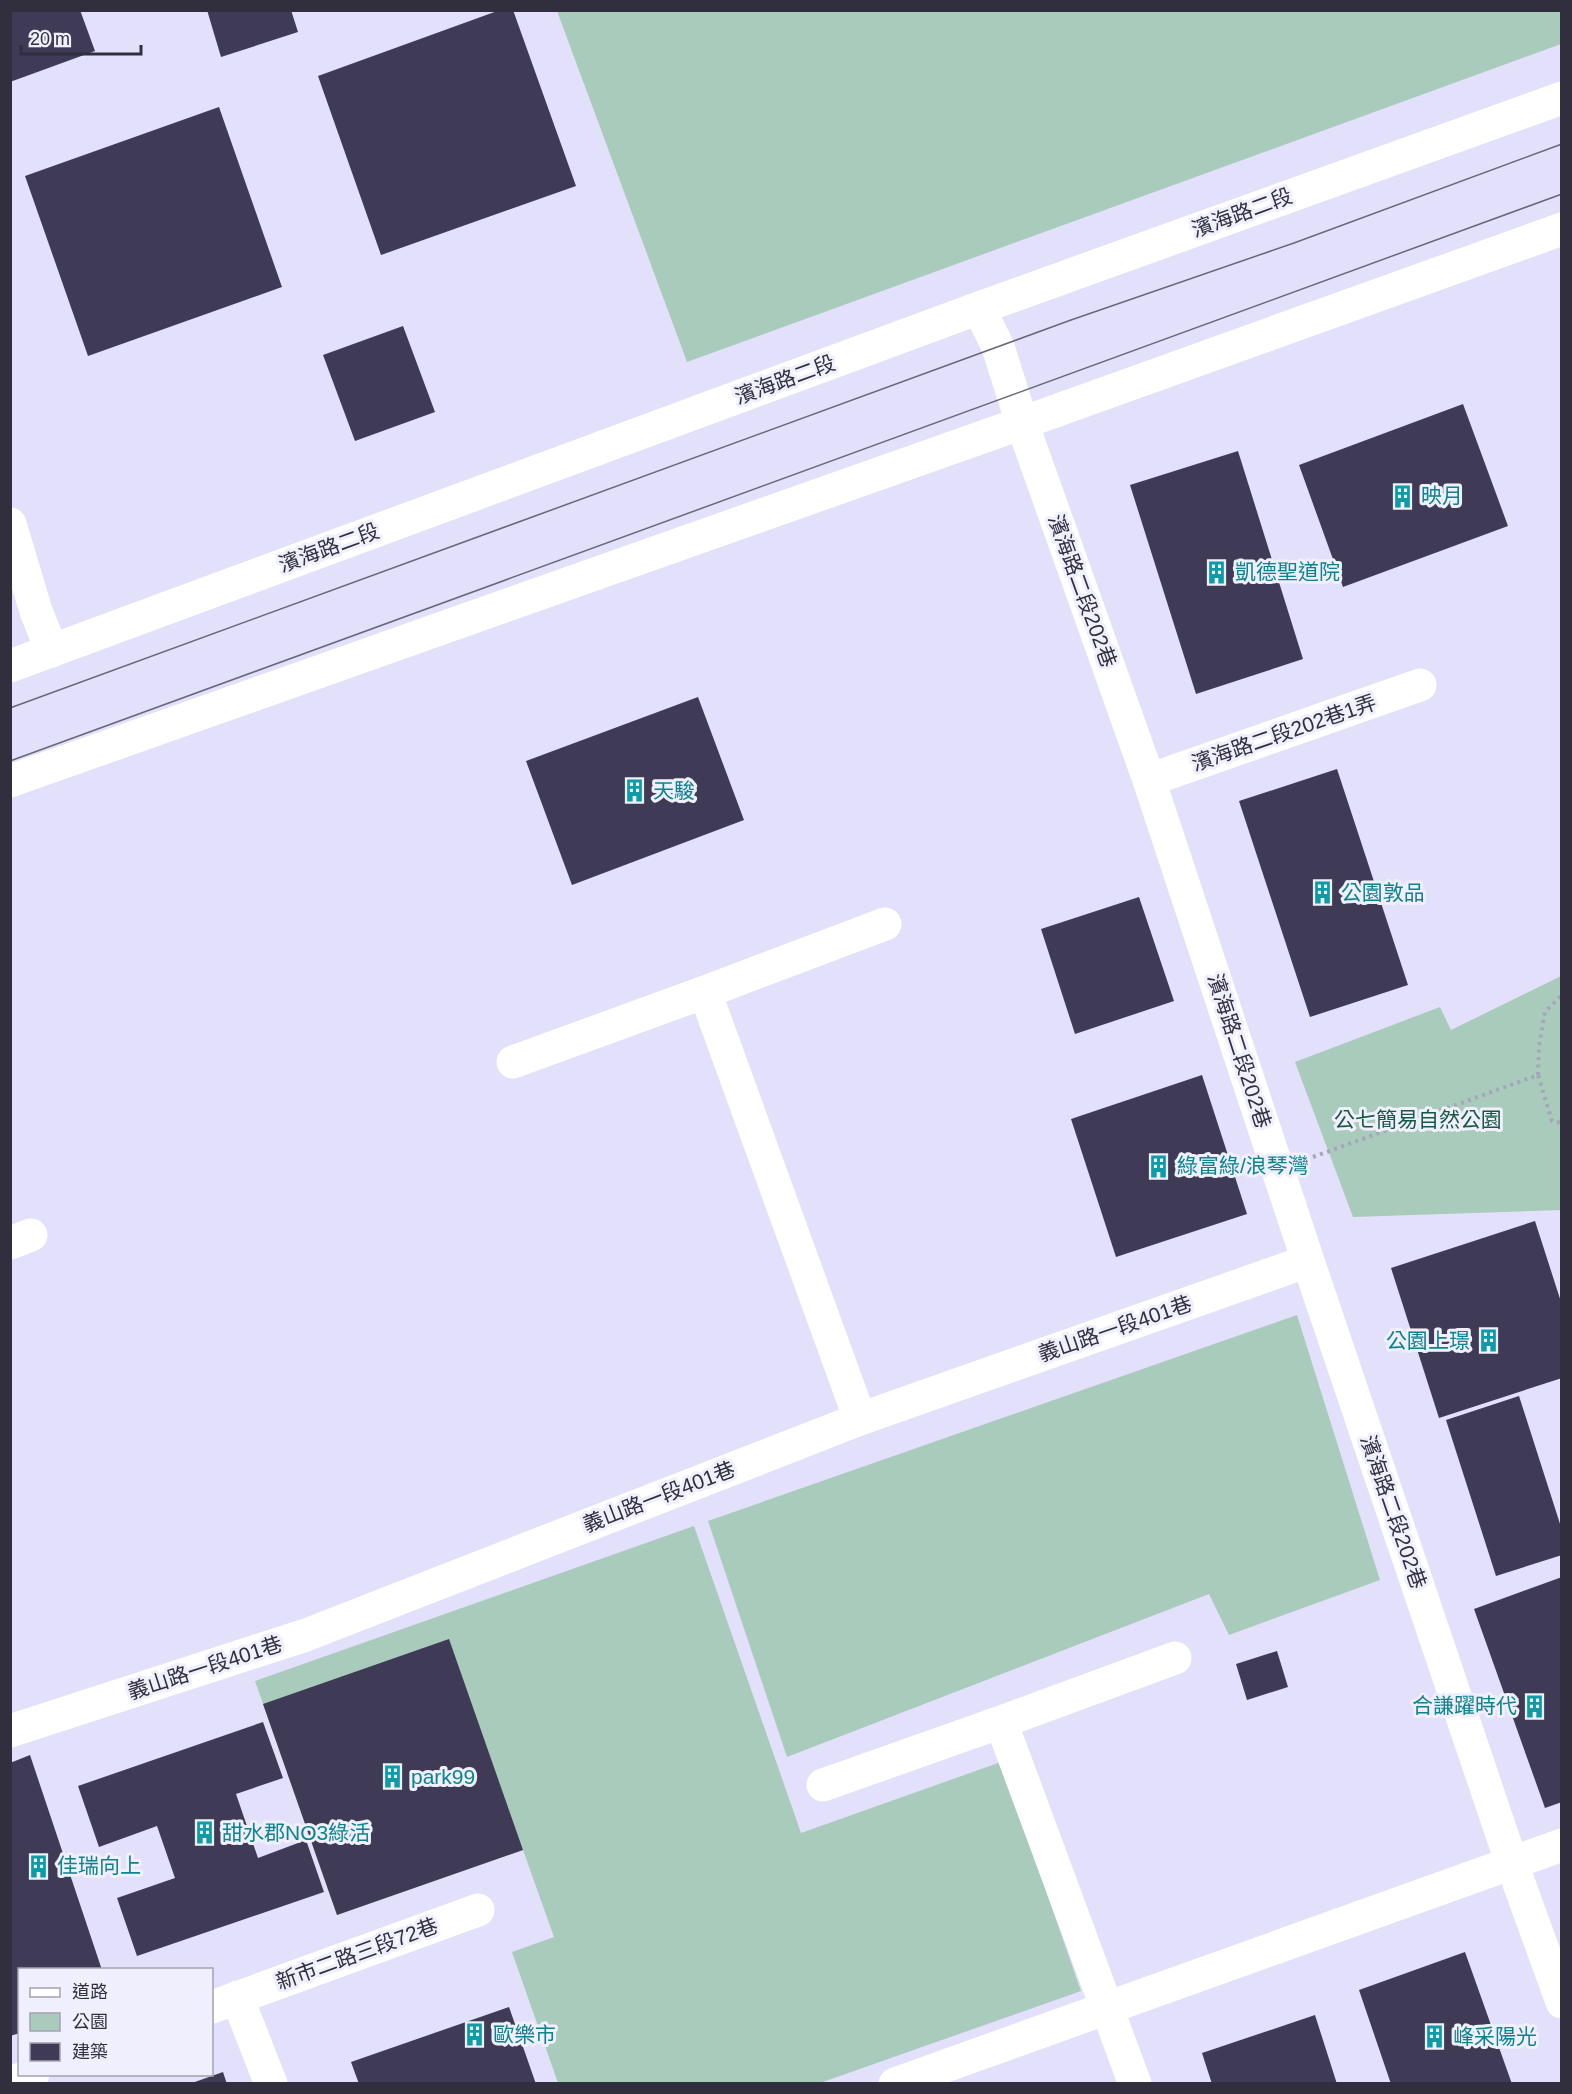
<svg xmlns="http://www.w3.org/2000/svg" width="1572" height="2094" font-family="Arial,'Noto Sans TC',sans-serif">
  <rect width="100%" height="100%" fill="#e3e0fc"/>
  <!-- green -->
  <path fill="#a9cbbb" d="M1561,10V44L687,362L557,11Z
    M1561,976V1210L1353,1217L1295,1062L1440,1007L1451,1030Z
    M1297,1315L1380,1580L1229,1635L1209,1594L787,1757L708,1521Z
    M694,1526L801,1833L1001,1762L1081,1991L820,2083H558L512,1952L554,1937L523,1850L337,1915L255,1681Z"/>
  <!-- building -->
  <path fill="#3f3a56" d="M10,10H80L95,51L10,82Z
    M207,10H291L298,32L221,57Z
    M500,10H513L576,186L381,255L318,76Z
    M219,107L282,287L88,356L25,176Z
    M403,326L435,412L355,441L323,355Z
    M1463,404L1508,526L1343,587L1299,465Z
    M1238,451L1303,659L1196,694L1130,485Z
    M698,697L744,820L572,885L526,761Z
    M1337,769L1408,985L1310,1017L1239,801Z
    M1139,897L1174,1001L1075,1034L1041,929Z
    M1202,1075L1247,1214L1116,1257L1071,1119Z
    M1535,1221L1562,1305V1378L1439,1418L1391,1268Z
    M1519,1396L1562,1530V1555L1496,1576L1446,1420Z
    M1562,1577V1802L1545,1808L1474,1609Z
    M449,1639L523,1850L337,1915L263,1704Z
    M1277,1651L1288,1687L1247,1700L1236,1664Z
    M263,1722L283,1778L236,1794L258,1858L306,1840L324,1892L137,1956L117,1898L175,1878L157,1826L99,1847L78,1786Z
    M30,1755L102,1970H20V2033L10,2036V1763Z
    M1465,1952L1512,2084H1391L1359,1990Z
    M509,2007L536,2084H359L351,2062Z
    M1315,2015L1337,2084H1212L1202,2053Z
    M223,2072L227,2084H192V2083Z"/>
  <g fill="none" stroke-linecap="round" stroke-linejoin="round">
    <!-- path -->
    <path stroke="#a7a4bb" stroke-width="4" stroke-dasharray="3 4.5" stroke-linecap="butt" d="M1538,1075L1539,1046L1545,1012L1562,995
      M1313,1157L1538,1075L1552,1121L1562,1123"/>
    <!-- street -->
    <path stroke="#fff" stroke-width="33" d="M979,308L998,347L1022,423L1149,780L1308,1261L1512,1864L1562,2002
      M10,524L36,611L52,651
      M1149,780L1420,685
      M705,992L860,1419
      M513,1062L705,992L885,924
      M10,1243L31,1235
      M1001,1722L1135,2084
      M10,1731L306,1635L860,1419L1308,1261
      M823,1785L1001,1722L1175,1658
      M237,1997L271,2084
      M212,2007L478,1910
      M10,2083L33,2074
      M895,2084L1562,1845"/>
    <!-- secondary -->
    <path stroke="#fff" stroke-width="33" d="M10,666L979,308L1562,98
      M10,781L1022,423L1562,229"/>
    <!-- tram -->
    <path stroke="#696679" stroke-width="1.5" d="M10,708L1071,320L1294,243L1562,144
      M10,761L1562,194"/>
  </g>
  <!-- icons -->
  <defs>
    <symbol id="building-bare" viewBox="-9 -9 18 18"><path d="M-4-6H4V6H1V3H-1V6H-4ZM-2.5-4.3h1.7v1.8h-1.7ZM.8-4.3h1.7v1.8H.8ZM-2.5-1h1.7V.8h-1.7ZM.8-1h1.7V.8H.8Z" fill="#0f9aa8" stroke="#f0effd" stroke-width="2.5" paint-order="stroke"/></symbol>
  </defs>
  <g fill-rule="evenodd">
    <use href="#building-bare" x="1386" y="480" width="33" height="33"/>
    <use href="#building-bare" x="1200" y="556" width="33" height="33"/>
    <use href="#building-bare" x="618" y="774" width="33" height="33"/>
    <use href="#building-bare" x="1306" y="876" width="33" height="33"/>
    <use href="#building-bare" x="1142" y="1150" width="33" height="33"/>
    <use href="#building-bare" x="1472" y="1324" width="33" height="33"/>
    <use href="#building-bare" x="1518" y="1690" width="33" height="33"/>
    <use href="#building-bare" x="376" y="1760" width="33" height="33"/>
    <use href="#building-bare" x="188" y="1816" width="33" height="33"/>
    <use href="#building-bare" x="22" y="1850" width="33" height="33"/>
    <use href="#building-bare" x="458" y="2018" width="33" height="33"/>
    <use href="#building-bare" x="1418" y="2020" width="33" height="33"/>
  </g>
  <g text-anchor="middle" stroke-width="6" stroke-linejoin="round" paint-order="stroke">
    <!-- street labels -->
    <g font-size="21" fill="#312f3d" stroke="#f0effd">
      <text transform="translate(1242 213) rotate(-20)" y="7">濱海路二段</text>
      <text transform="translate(785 380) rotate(-20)" y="7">濱海路二段</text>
      <text transform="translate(329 548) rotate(-20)" y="7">濱海路二段</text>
      <text transform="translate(1082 591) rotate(70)" y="7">濱海路二段202巷</text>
      <text transform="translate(1284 733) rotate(-19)" y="7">濱海路二段202巷1弄</text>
      <text transform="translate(1239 1051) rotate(72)" y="7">濱海路二段202巷</text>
      <text transform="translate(1115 1329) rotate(-19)" y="7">義山路一段401巷</text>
      <text transform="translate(659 1497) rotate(-21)" y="7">義山路一段401巷</text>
      <text transform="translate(1393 1512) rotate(71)" y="7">濱海路二段202巷</text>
      <text transform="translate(205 1668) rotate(-18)" y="7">義山路一段401巷</text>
      <text transform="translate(357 1954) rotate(-20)" y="7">新市二路三段72巷</text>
    </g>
    <!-- culture labels -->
    <g font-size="21" fill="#0d838f" stroke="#f0effd" text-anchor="start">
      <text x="1421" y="503">映月</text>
      <text x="1235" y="579">凱德聖道院</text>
      <text x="653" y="798">天駿</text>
      <text x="1341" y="900">公園敦品</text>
      <text x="1177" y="1173">綠富綠/浪琴灣</text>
      <text x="1470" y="1348" text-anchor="end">公園上璟</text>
      <text x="1517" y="1713" text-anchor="end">合謙躍時代</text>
      <text x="411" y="1784">park99</text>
      <text x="222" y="1840">甜水郡NO3綠活</text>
      <text x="57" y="1873">佳瑞向上</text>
      <text x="493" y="2042">歐樂市</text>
      <text x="1453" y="2044">峰采陽光</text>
    </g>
    <!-- park labels -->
    <g font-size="21" fill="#165941" stroke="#f0effd">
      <text x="1418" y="1127">公七簡易自然公園</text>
    </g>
  </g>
  <!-- border -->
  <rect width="1572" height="2094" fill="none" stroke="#312f3d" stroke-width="24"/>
  <!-- legend -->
  <rect x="18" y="1968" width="195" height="108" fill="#f0effd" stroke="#a4a2b0" stroke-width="1.5"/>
  <rect x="30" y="1988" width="30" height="9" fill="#ffffff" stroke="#a4a2b0" stroke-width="1.5"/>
  <text x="72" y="1998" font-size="18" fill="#312f3d">道路</text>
  <rect x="30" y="2013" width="30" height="18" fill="#a9cbbb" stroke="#a4a2b0" stroke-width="1.5"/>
  <text x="72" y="2028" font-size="18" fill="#312f3d">公園</text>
  <rect x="30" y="2043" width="30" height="18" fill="#3f3a56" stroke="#a4a2b0" stroke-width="1.5"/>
  <text x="72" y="2058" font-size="18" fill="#312f3d">建築</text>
  <!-- scale -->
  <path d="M21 45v9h120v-9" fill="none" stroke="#312f3d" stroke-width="3"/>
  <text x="30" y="45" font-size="18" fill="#312f3d" stroke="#f0effd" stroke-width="4.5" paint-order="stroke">20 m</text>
</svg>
